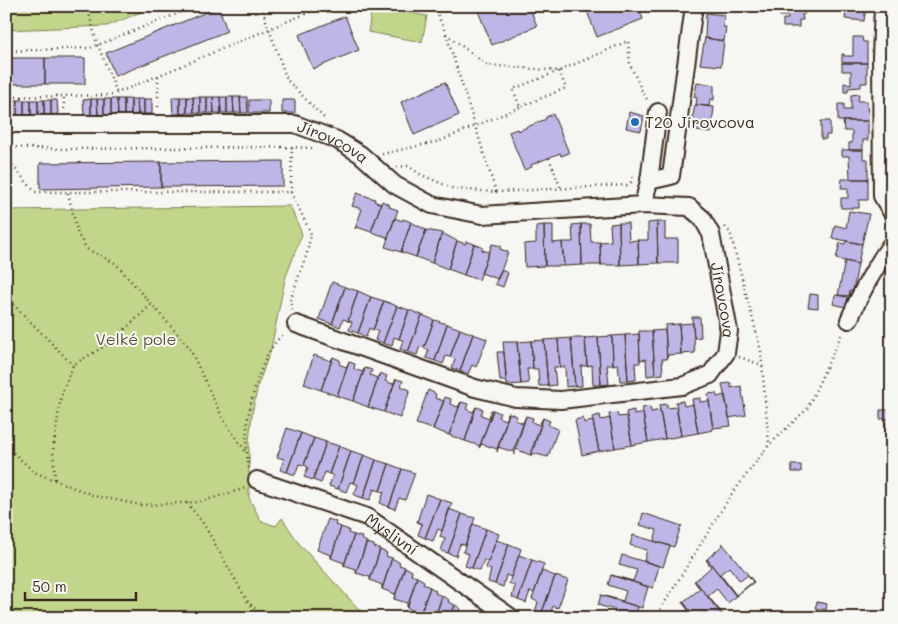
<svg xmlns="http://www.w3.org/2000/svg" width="898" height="624" font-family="Mali,sans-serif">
  <rect width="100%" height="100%" fill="#f6f6f2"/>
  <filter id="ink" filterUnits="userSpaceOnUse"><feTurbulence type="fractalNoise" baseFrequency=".02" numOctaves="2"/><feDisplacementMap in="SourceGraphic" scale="10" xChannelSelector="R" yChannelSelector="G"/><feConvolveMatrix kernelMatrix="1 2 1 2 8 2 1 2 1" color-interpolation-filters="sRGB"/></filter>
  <g filter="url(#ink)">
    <!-- green -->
    <path fill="#c1d68b" stroke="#7e8054" d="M6,6H156L107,26L6,30Z
      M372,6L427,16L422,42L368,32Z
      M290,206L302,234L285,279L271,349L258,385L252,414L249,441V498L261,521L276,526L282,518L300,545L367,618H6V210Z"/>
    <!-- building -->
    <path fill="#beb6e7" stroke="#3b2a1e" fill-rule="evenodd" d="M489,6H529L537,26L492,45L478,11Z
      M585,6H638L643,19L597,37Z
      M781,6H805V14H802L803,20H799V27H783V19H788V16H780Z
      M847,6H866L864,21L845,19Z
      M219,7L227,31L115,76L106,53Z
      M706,13L724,15L723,27H726L724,41L705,38Z
      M345,16L359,50L313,69L299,35Z
      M853,37H862L863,42H867V63H842V54H844V56H853Z
      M705,38L724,41L721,66L700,64Z
      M6,58H45V84H6Z
      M45,58H85V84H45Z
      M842,63H867V83H861V87L848,88V92H844V83L851,85V71H842Z
      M445,82L459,115L414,135L401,102Z
      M697,83L714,85V100L710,99L709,106L696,105L697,98L694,97Z
      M859,94L858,101H867L868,121H838V104H844V110H851V95Z
      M172,97H180V114H173Z
      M180,97H187V113L180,114Z
      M187,97H193L194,113H187Z
      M193,97H200V113H194Z
      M200,97H207V113H200Z
      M207,97H213L214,113H207Z
      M213,97H220L221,113H214Z
      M220,97H227V113H221Z
      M227,97H233L234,113H227Z
      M233,97H240L241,113H234Z
      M240,97H247L248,113H241Z
      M91,99V115H84L83,100Z
      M91,99H97L98,115H91Z
      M97,99H104V115H98Z
      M104,99H111V115H104Z
      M111,99H117L118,115H111Z
      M117,99H124V115H118Z
      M124,99H131V115H124Z
      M131,99H137L138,114L131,115Z
      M137,99H144V114H138Z
      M144,99H152V114H144Z
      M6,100H11V115L6,116Z
      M11,100H18L17,115H11Z
      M18,100H24V115H17Z
      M24,100H31V115H24Z
      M31,100H38V115H31Z
      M38,100H44V115H38Z
      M44,100H51V115H44Z
      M51,100H57L58,114L51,115Z
      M249,100H269V113H249Z
      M282,100H295V113H282Z
      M695,105L714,107L711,133L690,130Z
      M629,112L644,116L641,131L626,128Z
      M553,114L569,153L561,156L560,153L531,165L532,167L524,170L509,132L517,129L518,131L546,119V117Z
      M821,121H830V135H826V139H821Z
      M843,121H868V140H863V150H849V143H852V131H844Z
      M842,150H863V159H868V179H850L849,156H842Z
      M283,161V186L161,187V162Z
      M161,162V187L40,189V163Z
      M842,179H868V200H859V208H841V198H848V188H841Z
      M357,193L375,199L374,201L381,204L371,232L357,227L355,229L362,209L352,206Z
      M382,201L390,205L389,207L398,210L387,239V237L371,232Z
      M849,211L869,214L862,244L832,238L835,225L846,228Z
      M395,218L402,221L403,219L411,222L401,252L385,247Z
      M411,222L426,230L416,257L401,252Z
      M657,222L658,263L639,264L638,240H648V223Z
      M657,222H665V239H678V263H658Z
      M619,223H628L629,241L638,240L639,264L620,265Z
      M619,223L620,265H601L600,242L611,241L610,224Z
      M581,224H590L591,242H600L601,265H582Z
      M581,224L582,265L564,266L562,242H573L572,225Z
      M544,225H553V243L562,242L564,266H545Z
      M544,225L545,266L525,267L524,244L536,243V226Z
      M426,230L442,233L432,263L416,257Z
      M442,233L457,241L448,269L432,263Z
      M457,241L466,244V241L474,244L464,275L448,269Z
      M846,241L862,244L858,264L836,259L840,243L845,244Z
      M474,244L482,247V250L489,252L479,280L464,275Z
      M492,244L501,246L500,249L508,252L498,279L481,273Z
      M845,261L858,264L853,291H850L849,296L838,295Z
      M501,270L508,273L503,287L495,284Z
      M332,282L345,287L332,324L319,319Z
      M345,287L358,291L348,321L343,319L340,327L332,324Z
      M358,291L371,297L358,333L349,330L352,322L348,321Z
      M810,294L818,295V308L808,307Z
      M835,295L848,297L846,307L833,304Z
      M371,297L384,301L373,330L369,328L366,337L358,333Z
      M384,301L397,306L383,343L375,340L378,331L373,330Z
      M397,306L409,310L399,339L394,337L392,346L383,343Z
      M409,310L422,315L408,352L400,349L403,340L399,339Z
      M422,315L434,320L424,348L420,346L417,355L408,352Z
      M692,317H700L701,337L694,338Z
      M434,320L447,324L435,361L426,358L429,350L424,348Z
      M693,323L695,353L681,354L679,324Z
      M447,324L460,329L450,357L446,356L443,364L435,361Z
      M679,324L681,354L668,355L667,359L665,325Z
      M460,329L473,334L460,371L452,368L455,359L450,357Z
      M665,330L667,359H662L663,374L655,375L652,331Z
      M639,331H652L655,375L647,376L646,359L640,360Z
      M473,334L487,339L476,367L472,365L468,374L460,371Z
      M639,334L640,363H635L636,380L628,381L625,335Z
      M625,335L628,381H620L618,364L613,365L612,336Z
      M612,336L613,365H607L609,384L601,385L598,337Z
      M598,337L601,385H593L592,365L587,366L585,338Z
      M571,338L575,386L566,387L565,367H560L558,339Z
      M571,338H585L587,366H581L582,386H575Z
      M558,339L560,367H554L556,385L548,386L544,340Z
      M544,340L548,386H539L538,369H533L531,341Z
      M531,341L533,369H527L529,383L521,384L517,342Z
      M503,342H517L521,384L507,385Z
      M497,352H504L506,381H500Z
      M314,355L331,361L333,357L321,390L304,384Z
      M333,357L340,360L339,364L346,367L349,362L337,396L321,390Z
      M349,362L355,364L354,369L362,372L365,368L353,401L337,396Z
      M365,368L372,370L370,375L377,378L380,373L368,407L353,401Z
      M380,373L387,376L385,381L393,384L396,379L384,412L368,407Z
      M396,379L403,381L401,386L410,390L400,418L384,412Z
      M731,383V388L741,386L746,415L729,418L722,384Z
      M428,390L436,394L435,398L444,401L433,429L416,424Z
      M716,393L717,397L725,395L731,426L713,428L708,394Z
      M445,397L451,399L450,404L458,407L461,402L449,435L433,429Z
      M700,398V402L709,401L713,430L698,433L692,399Z
      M683,401L684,406L693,404L698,433L681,436L676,402Z
      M461,402L468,404L466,409L473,412L476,407L465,441L449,435Z
      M667,404V408L676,407L681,436L665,439L659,405Z
      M476,407L483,409L481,415L489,418L491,410H493L480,446L465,441Z
      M650,407L651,412L660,410L665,439L648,442L642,408Z
      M493,410L500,413L498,417L505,420L508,413H509L497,449L482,444L479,448Z
      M634,410V415L643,413L648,442L632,445L626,412Z
      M880,410H892V419H880Z
      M509,413L517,416L515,420L523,423L526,416L513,452L498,447L497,452Z
      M617,413L618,417L627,416L632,445L615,448L609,414Z
      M600,415L601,420L610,418L615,448L599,451L592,417Z
      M526,416L533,418L532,422L539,425L543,418L530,455L516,449L514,455Z
      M543,418L550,421L548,425L558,429L548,457L532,453L531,457Z
      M583,418L584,423L593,421L599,451L582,455L575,420Z
      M886,419H892V427H889L890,447H885Z
      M287,428L301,433L287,472L280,470L284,459L277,457Z
      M301,433L314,438L304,465L299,464L295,475L287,472Z
      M314,438L326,442L313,480L304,477L308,467L304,465Z
      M326,442L339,446L329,474L325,472L321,483L313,480Z
      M339,446L351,451L338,489L329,486L333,475L329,474Z
      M351,451L364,455L354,483L350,482L346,492L338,489Z
      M364,455L376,460L363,498L354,495L358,485L354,483Z
      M376,460L389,464L380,491L374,489L370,500L363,498Z
      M389,464L402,469L389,507L380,503L384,492L380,491Z
      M791,465H801V472H792Z
      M402,469L415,473L405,500L399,498L395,509L389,507Z
      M426,494L440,499L425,538L418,535L422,524L417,522Z
      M440,499L452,503L442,531L438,529L433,541L425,538Z
      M449,509L462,514L448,553L441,551L445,539L440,537Z
      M643,513L682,526H681L674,547L654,541L657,530L640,525Z
      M462,514L475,518L465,545L460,544L456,556L448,553Z
      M328,519L336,522L335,525L341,527L331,558V555L317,550Z
      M473,524L486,529L472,568L465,566L469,554L463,552Z
      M341,527L349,530L348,533L354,535L344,566V563L331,558Z
      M486,529L499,534L488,562L484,560L480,571L472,568Z
      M354,535L362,537L361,539L367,542L356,573V569L344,565Z
      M633,535L670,546L663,567L644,561L647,550L630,545Z
      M496,540L509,544L495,584L488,582L491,570L486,568Z
      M366,543L374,545V547L380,549L370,580V577L356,573Z
      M722,543L754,582L736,596L707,559L723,545ZM729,567L740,581L748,575L753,582L736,595L720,574Z
      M509,544L521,549L511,577L506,575L503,587L495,584Z
      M380,550L387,553L386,556L392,558L382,589V585L370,580Z
      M519,555L532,560L518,600L512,597L515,586L509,583Z
      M622,555L659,566L653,588L611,575L633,581L637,570L619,565Z
      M392,558L400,563L399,565L405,567L394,599L395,594L382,589Z
      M707,559L736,596L728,603L717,589L708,596L726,618L695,581L711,567L706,560Z
      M532,560L544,564L534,593L530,591L526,603L518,600Z
      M405,567L412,571L411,575L417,577L407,608V603L394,599Z
      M542,571L555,576L541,615L535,612L538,602L532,599Z
      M611,575L648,587L642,608L601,595L623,601L626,591L608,585Z
      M555,576L568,580L558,608L553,606L549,617L541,615Z
      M417,577L424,581L423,584L430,587L419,617L420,613L407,608Z
      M694,581H695L724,618H709L704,611L696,618L683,602L700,589Z
      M430,587L436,591L435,593L442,596L435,618H421L419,617Z
      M601,595L638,607L635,618H613L615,610L598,605Z
      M442,596L449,600L448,602L455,605L450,618H435Z
      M682,602H683L696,618H679L688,610Z
      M817,602L827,604L826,610L815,608Z
      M455,605L461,609L460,612L467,614L465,618H450Z"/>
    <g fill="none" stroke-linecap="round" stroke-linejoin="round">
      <defs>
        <g id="minor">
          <path d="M883,6L881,58L882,196L892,213"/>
          <path id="s1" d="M6,124H295L337,140L360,154L395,185L432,205L482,215L643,205L689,207L702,218L711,234L729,331L726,353L710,375L682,386L561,400L516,398L475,388L296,324"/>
          <path d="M649,181L658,112"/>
          <path d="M643,205L649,181L671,176L694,6"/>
          <path d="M849,320C861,292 874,268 892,243"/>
          <path id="s2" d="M257,480L367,517L512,618"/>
        </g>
      </defs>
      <!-- minor casing -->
      <use href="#minor" stroke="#3b2a1e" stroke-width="20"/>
      <!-- path -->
      <path stroke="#3b2a1e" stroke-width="2.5" stroke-dasharray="1 4" stroke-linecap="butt" d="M87,6L96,40L117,93
        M261,6L287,80L325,119
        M420,6L435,9L442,6
        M434,6L446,34L496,192
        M446,34L487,65L559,71L628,41L630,65L644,95L649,102
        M6,51L90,48L197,6
        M559,71L566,88L520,107L513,89Z
        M158,76V109
        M6,97L112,95L324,6
        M64,109V96
        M6,147L61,149L292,147L312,148
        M292,147L291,192L311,234L307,253L290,301L292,310
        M382,154L440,141L520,107
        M6,158L35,192H291
        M549,158L561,189
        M397,167L408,166L420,174L454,189L496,192L627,185L631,182L633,176
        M68,193L78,235L87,249L115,263L189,347L223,419L246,452
        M725,227L730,232L761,351L769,445
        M6,297L73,365
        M739,357L762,365
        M6,446L34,472L95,496L141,505L200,502L246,488
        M249,468C246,455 246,440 247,426C249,404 264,344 285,334
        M55,479L53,451L61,396L73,365L111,342L151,305
        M187,503L203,523L248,602L265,618
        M655,618L731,495L769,445L807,409L842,333"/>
      <!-- minor -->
      <use href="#minor" stroke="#f6f6f2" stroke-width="16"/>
    </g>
  </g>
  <!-- markers -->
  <circle fill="#1f6fb2" stroke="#f6f6f2" stroke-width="2" cx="635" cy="122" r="5"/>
  <g text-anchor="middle" stroke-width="4" stroke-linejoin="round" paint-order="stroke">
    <!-- poi labels -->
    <g font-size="16" fill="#3b2a1e" stroke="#f6f6f2" text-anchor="start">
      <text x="645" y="128">T20 Jírovcova</text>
    </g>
    <!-- street labels -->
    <g font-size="16" fill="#3b2a1e" stroke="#f6f6f2">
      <text dy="6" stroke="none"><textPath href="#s1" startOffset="331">Jírovcova</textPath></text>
      <text dy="6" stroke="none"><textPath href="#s1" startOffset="811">Jírovcova</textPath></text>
      <text dy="6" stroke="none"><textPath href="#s2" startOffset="146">Myslivní</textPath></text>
    </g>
    <!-- park labels -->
    <g font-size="16" fill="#5c5539" stroke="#f6f6f2">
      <text x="136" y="345">Velké pole</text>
    </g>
  </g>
  <!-- margin -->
  <rect width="898" height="624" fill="none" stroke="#f6f6f2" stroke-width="25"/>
  <rect x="12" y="12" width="873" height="599" fill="none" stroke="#3b2a1e" stroke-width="2" filter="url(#ink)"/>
  <!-- scale -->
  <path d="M25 592v8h111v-8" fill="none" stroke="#3b2a1e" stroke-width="2.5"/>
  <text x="32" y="592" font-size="15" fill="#3b2a1e" stroke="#f6f6f2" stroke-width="4" paint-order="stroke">50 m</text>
</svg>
